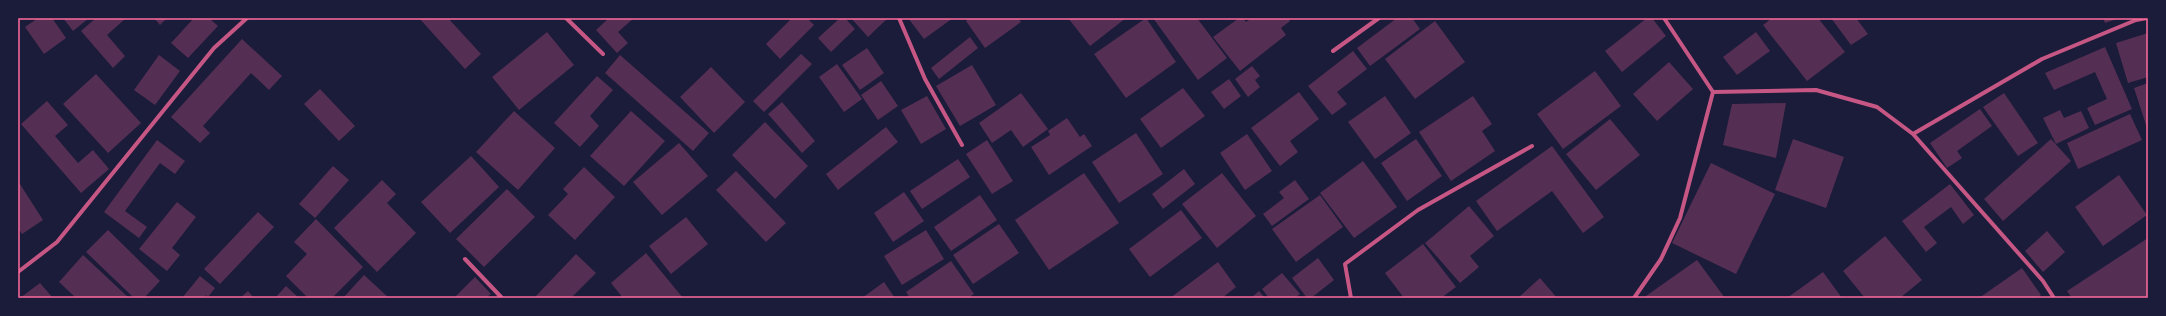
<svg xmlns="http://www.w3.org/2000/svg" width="2166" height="316" font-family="Arial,sans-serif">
  <rect width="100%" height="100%" fill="#1b1b3a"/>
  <!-- building -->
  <path fill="#542f53" d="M38,18H52L66,38L44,54L25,27Z
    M63,18H89L73,31Z
    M96,18H126L107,35L125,56L113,68L81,31Z
    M154,18H167L160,25Z
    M194,18H209L218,26L188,58L171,43Z
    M419,18H448L481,54L465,69Z
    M609,18H634L618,32L628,43L617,53L596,30Z
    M792,18H807L814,25L780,59L766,44Z
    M840,18H845L855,29L831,52L818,38Z
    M851,18H888L868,37Z
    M908,18H953L924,39Z
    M969,18H1018L1021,22L985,48L966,21Z
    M1068,18H1126L1090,46Z
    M1146,18L1176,62L1126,98L1094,54Z
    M1153,18H1197L1227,58L1198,80Z
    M1239,18H1243L1246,22L1251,18H1288L1290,21L1281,28L1286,35L1240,71L1213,37Z
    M1397,18H1412L1420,29L1370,66L1357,48Z
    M1647,18H1652L1666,36L1622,72L1605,51Z
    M1772,18H1818L1845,52L1807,81L1763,25Z
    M1831,18H1856L1868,34L1851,45Z
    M2103,18H2120L2105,23Z
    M1435,21L1465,62L1415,99L1385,59Z
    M547,32L574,65L519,110L492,77Z
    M1756,32L1770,51L1737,75L1723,57Z
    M2148,33V77L2128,83L2116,43Z
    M970,37L978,48L939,79L931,68Z
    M242,39L282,76L269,90L251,73L203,126L210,133L200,143L171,117Z
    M2105,47L2132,109L2095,125L2087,108L2107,99L2095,72L2054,90L2045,73Z
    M867,48L884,73L860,90L842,65Z
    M1353,51L1367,69L1337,92L1347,104L1332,115L1308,86Z
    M801,54L812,64L764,112L753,101Z
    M159,55L180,71L155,105L134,90Z
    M620,55L709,133L693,151L605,73Z
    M1669,62L1693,89L1657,121L1633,94Z
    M837,64L862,99L844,112L819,77Z
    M972,65L996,105L960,126L936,86Z
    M1252,66L1260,76L1255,80L1260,87L1248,97L1235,79Z
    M711,67L745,102L714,133L680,97Z
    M1595,71L1621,106L1563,149L1537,114Z
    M96,74L141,123L108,153L63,104Z
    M597,76L613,90L590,116L599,126L580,147L554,123Z
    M1229,79L1241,96L1224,109L1211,92Z
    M881,81L898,106L878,120L861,95Z
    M2148,83V131L2134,88Z
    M1183,88L1205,116L1161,148L1140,119Z
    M320,89L355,126L339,141L304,104Z
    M1299,92L1319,119L1290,141L1298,152L1280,166L1251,128Z
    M1021,93L1048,129L1023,147L1011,130L992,143L979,123Z
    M2004,93L2038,143L2018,156L1983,107Z
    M927,96L946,129L921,144L901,110Z
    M1385,96L1411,133L1375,159L1348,122Z
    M1473,96L1492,124L1482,131L1495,151L1451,181L1419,132Z
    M47,101L68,125L55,136L78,163L93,150L109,169L81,193L21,124Z
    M782,102L815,141L802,153L768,114Z
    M1786,103L1776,158L1723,145L1732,104Z
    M1980,109L1992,126L1957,151L1962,158L1947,168L1930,143Z
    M2060,110L2064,118L2081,111L2089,128L2056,144L2043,118Z
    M514,111L555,148L518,190L476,152Z
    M631,111L665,141L624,186L590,156Z
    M2130,114L2142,140L2078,169L2067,143Z
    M1067,118L1080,137L1084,134L1092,146L1049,175L1031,147L1050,135L1048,131Z
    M1610,119L1640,155L1596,190L1566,154Z
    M765,122L808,166L775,199L732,155Z
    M886,127L898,142L838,190L826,174Z
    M1136,133L1163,174L1119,203L1092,162Z
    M1247,134L1272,171L1245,190L1220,153Z
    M1416,139L1442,176L1407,201L1381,163Z
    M1793,139L1844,157L1826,208L1775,190Z
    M2051,139L2071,161L2003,221L1984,199Z
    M157,140L185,161L175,174L160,163L125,211L147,227L139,238L104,212Z
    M987,140L1013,181L992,194L966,154Z
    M679,143L708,176L662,215L633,182Z
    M1552,146L1604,217L1583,233L1552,191L1497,231L1476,201Z
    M471,156L499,187L450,233L421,202Z
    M958,159L970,177L922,209L910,191Z
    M1363,161L1397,207L1354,238L1320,193Z
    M1711,163L1775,194L1736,274L1672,243Z
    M333,166L349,180L315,218L299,204Z
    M584,167L615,197L575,240L548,215L568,194L563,189Z
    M1184,169L1195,184L1163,209L1152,194Z
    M736,171L786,223L766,242L716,190Z
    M1084,173L1119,223L1049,270L1015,220Z
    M1222,173L1256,216L1217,248L1182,204Z
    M2119,175L2147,215L2103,246L2075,207Z
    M382,180L396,194L387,203L416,233L377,272L334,228Z
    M1295,180L1309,199L1272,226L1263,214L1284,198L1279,192Z
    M18,181L43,220L22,234L18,228Z
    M1950,184L1974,215L1963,224L1951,207L1924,227L1937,243L1926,252L1902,221Z
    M507,189L535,217L484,267L456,239Z
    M904,192L924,221L893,242L874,213Z
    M980,195L997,220L951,251L934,227Z
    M1320,195L1343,227L1296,262L1272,229Z
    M177,202L196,217L172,248L180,255L167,271L139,249Z
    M1469,206L1494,236L1470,256L1479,267L1460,283L1425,243Z
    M1181,210L1202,238L1150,277L1129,249Z
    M258,212L274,227L220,284L204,269Z
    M686,217L708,244L671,274L649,246Z
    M316,219L363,267L332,298H308L286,276L307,254L294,242Z
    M999,224L1019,253L973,284L953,255Z
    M108,230L160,281L144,298H134L86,252Z
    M926,230L944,259L902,285L884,256Z
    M2047,231L2065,252L2043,272L2025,251Z
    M1885,236L1922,280L1900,298H1865L1843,271Z
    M2148,238V298H2072L2067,291Z
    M1423,244L1456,287L1441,298H1404L1385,273Z
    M646,253L683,298H623L611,283Z
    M576,254L596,273L571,298H534Z
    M83,255L129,298H76L59,282Z
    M1318,258L1334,280L1311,298H1307L1292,278Z
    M1697,260L1725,298H1648L1646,296Z
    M951,261L974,294L968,298H910L906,292Z
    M1218,262L1236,287L1222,298H1170Z
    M2022,268L2041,295L2037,298H1979Z
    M1823,272L1842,298H1787Z
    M1282,273L1300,294L1295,298H1269L1262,289Z
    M364,275L389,298H343Z
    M200,276L215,288L208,297L206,295L204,298H182Z
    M475,277L491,294L486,298H454Z
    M1540,278L1557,298H1518Z
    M884,282L895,298H862Z
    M40,283L53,298H20Z
    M286,286L299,298H275Z
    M248,291L254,298H240Z
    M1259,291L1265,298H1251Z"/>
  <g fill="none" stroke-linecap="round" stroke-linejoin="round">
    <!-- minor -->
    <path stroke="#c65784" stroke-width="4" d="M566,18L603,54
      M899,18L925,79L962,145
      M1664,18L1713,92L1816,90L1877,107L1913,134L2043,281L2054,298
      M1333,51L1379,18
      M1913,134L2042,59L2136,20L2147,18
      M465,259L502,298
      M18,272L57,242L214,48L247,18
      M1351,298L1345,264L1418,210L1532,146
      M1634,298L1661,259L1680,218L1713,92"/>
  </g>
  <!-- border -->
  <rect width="2166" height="316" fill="none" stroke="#1b1b3a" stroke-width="38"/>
  <rect x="19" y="19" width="2128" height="278" fill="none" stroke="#ff6b9d" stroke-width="1.5"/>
</svg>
